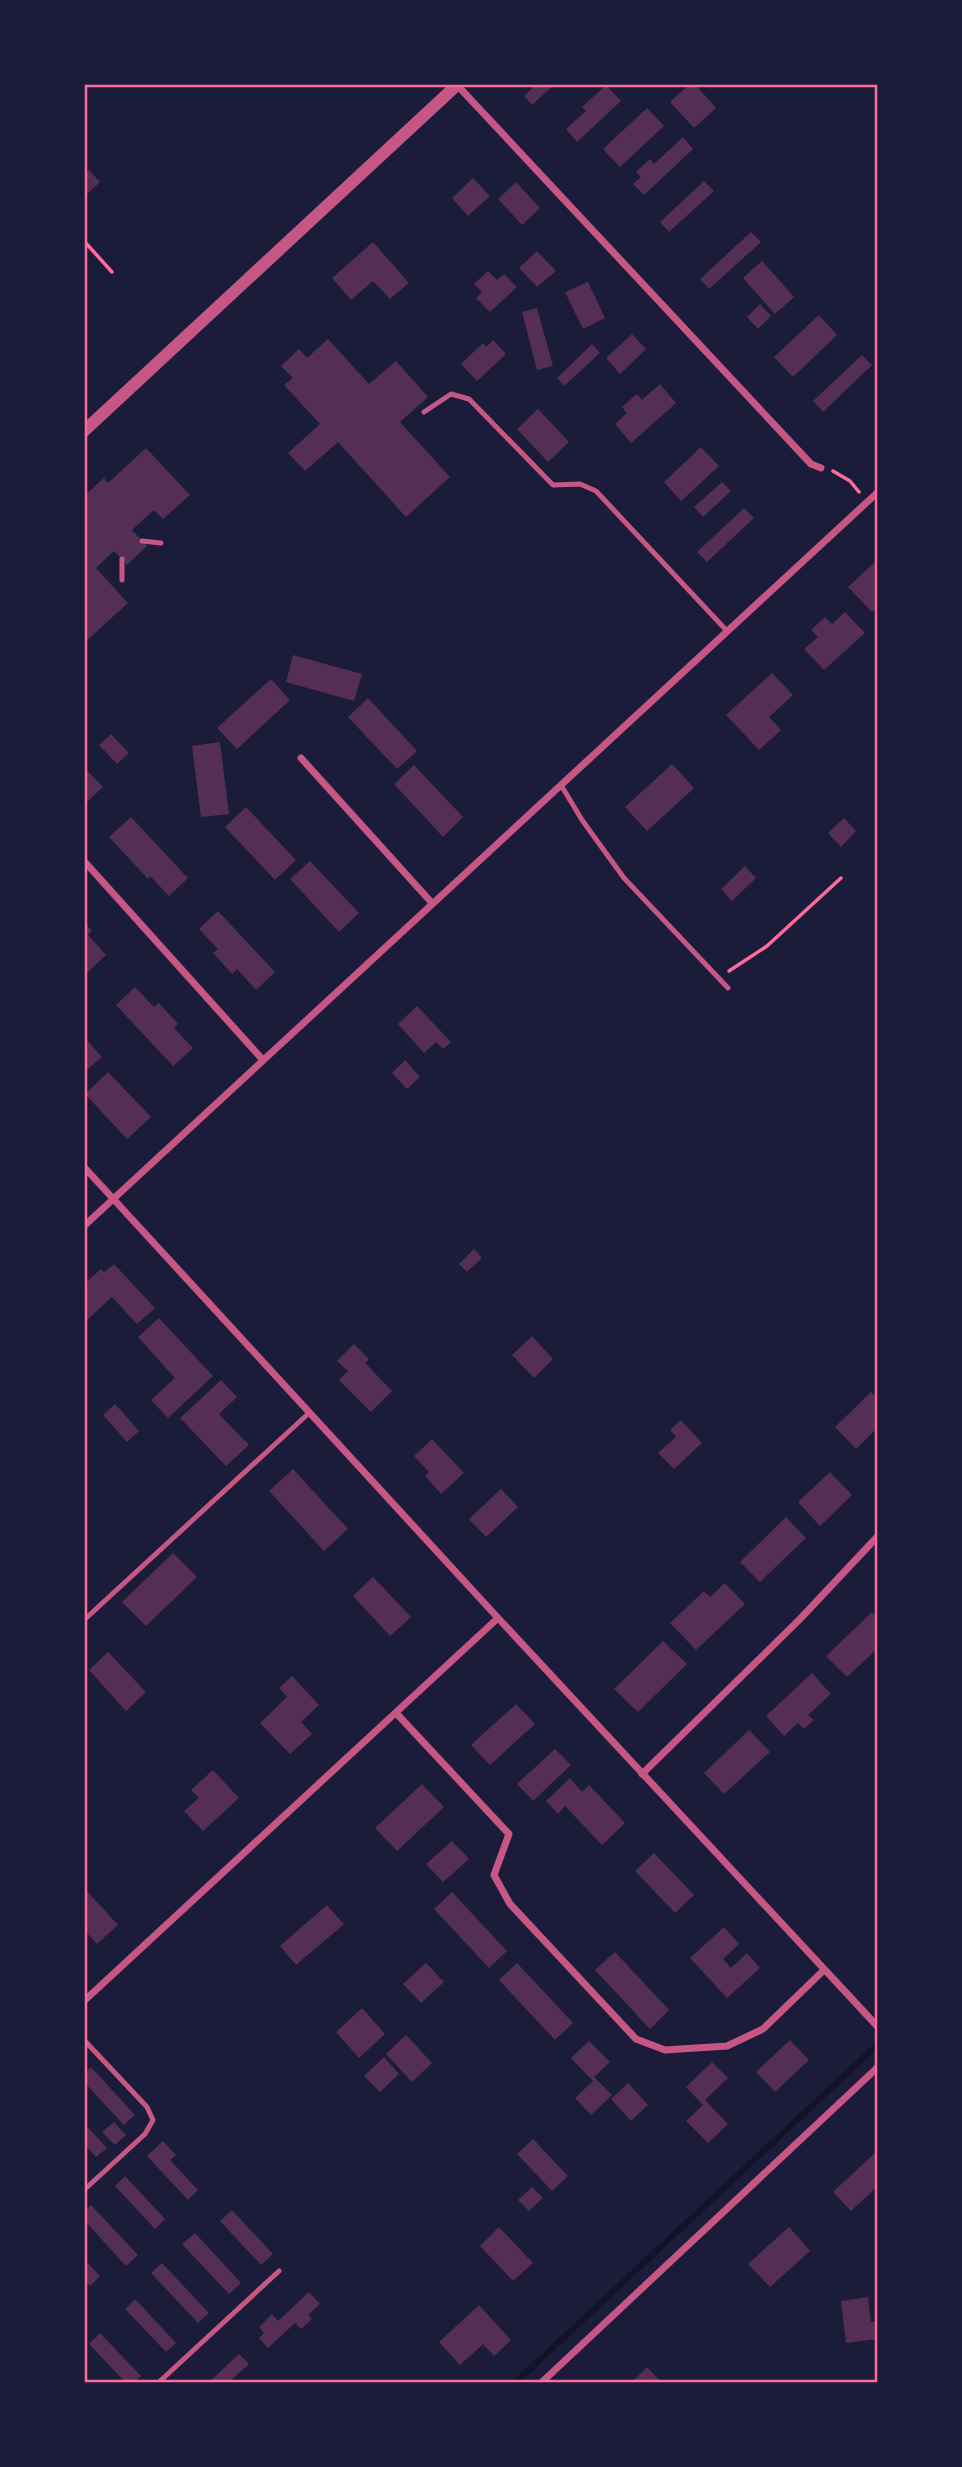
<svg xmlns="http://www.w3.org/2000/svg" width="962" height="2467" font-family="'Sofia Sans Condensed',sans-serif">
  <rect width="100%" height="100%" fill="#1b1b3a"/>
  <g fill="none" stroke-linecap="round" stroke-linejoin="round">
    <!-- stream -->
    <path stroke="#12122b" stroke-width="6" d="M515,2383L875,2047"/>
  </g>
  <!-- building -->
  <path fill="#542f53" d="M537,84H555L532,105L524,96Z
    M690,84H695L716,108L694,128L670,102Z
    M606,85L621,101L577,142L566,129L586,111L582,107Z
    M647,108L664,126L620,167L603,149Z
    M683,137L693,149L644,195L633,184L641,177L636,172L650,159L654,164Z
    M89,170L100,182L84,197V175Z
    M473,178L490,196L468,216L452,198Z
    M704,181L714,191L669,232L660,222Z
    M516,182L540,208L522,225L498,199Z
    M751,232L761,242L709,289L700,279Z
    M373,242L409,283L390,299L373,281L351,300L332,278Z
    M537,251L556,271L537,287L519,268Z
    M762,261L794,297L775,314L743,278Z
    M488,271L497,280L504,274L517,287L490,312L476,298L482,292L474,284Z
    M588,282L605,318L583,329L565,292Z
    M760,304L771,316L758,329L747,317Z
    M537,308L553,366L537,370L522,312Z
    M819,315L837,335L793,377L774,357Z
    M632,334L646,349L620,374L606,358Z
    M328,339L369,384L396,361L428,397L400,422L450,477L406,517L338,442L305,471L288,453L320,424L284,385L293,378L281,366L299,349L307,358Z
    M493,340L506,354L477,381L461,364L483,343L486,347Z
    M592,344L600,353L564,386L557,378Z
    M862,355L872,365L823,412L813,401Z
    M660,384L676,403L631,443L615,424L627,413L622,407L637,394L642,400Z
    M538,409L569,442L548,462L517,429Z
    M701,447L719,466L681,501L664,482Z
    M146,448L190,495L163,519L154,510L132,530L147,546L127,565L114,551L96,568L128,603L84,643V496L104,478L108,483Z
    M722,482L731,491L703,517L694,507Z
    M744,508L754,518L707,562L697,552Z
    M878,559V607L872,612L848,587Z
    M845,612L865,633L824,670L804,649L818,637L811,630L825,617L832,624Z
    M293,655L362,674L354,701L286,682Z
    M772,673L793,695L769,717L781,730L759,750L726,715Z
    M271,679L290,700L237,749L217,728Z
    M368,698L417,751L397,769L348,717Z
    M111,734L129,753L117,764L99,745Z
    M220,742L229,814L201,817L192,746Z
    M672,764L694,788L647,831L625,807Z
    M414,765L463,817L443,837L394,784Z
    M84,767L103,787L84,805Z
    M246,807L296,860L275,880L225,827Z
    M131,817L188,878L169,896L150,876L148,879L109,837Z
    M844,818L856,831L841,847L828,833Z
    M310,861L359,913L339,932L290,879Z
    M745,866L756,878L732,901L721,889Z
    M218,911L275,972L256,990L237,969L232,974L213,953L218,949L199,929Z
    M84,922L92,931L88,935L106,955L87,973L84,970Z
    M135,987L154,1007L159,1003L178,1024L174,1028L193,1048L173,1066L116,1005Z
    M417,1006L451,1042L443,1049L436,1042L424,1053L398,1024Z
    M84,1037L102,1057L84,1072Z
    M405,1060L420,1077L407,1089L392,1073Z
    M108,1072L151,1117L127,1139L85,1094Z
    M474,1249L482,1258L467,1272L459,1264Z
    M114,1264L155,1308L137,1324L112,1297L87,1320L84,1316V1284L101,1269L104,1272Z
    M159,1318L213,1376L168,1418L151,1400L175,1378L138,1337Z
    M532,1336L553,1359L534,1378L512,1355Z
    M354,1344L369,1359L365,1363L392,1391L371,1412L339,1380L348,1371L337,1361Z
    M221,1380L237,1397L219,1414L249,1445L226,1466L180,1418Z
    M871,1392L878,1399V1427L856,1449L835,1427Z
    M115,1404L139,1431L127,1442L103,1415Z
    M681,1420L702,1443L674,1469L658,1453L676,1437L670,1430Z
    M432,1439L464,1473L441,1494L425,1476L429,1472L414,1456Z
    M293,1469L348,1529L324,1551L269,1491Z
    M830,1472L852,1495L820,1526L798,1502Z
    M501,1489L518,1507L486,1537L469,1519Z
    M786,1517L806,1538L760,1582L740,1562Z
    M173,1553L197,1577L146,1626L122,1602Z
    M373,1577L411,1617L390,1636L353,1596Z
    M725,1583L745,1604L696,1650L670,1623L704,1591L710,1597Z
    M872,1612L878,1618V1648L847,1677L826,1656Z
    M663,1641L687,1664L638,1712L614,1689Z
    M108,1652L146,1692L126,1711L89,1670Z
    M812,1673L831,1694L808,1715L814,1720L804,1729L798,1723L784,1736L766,1716Z
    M292,1676L319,1705L301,1722L312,1734L290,1754L260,1723L287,1697L279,1688Z
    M516,1704L535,1724L490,1765L471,1745Z
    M749,1730L770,1752L724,1794L704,1773Z
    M555,1749L571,1765L533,1801L517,1784Z
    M213,1770L239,1798L203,1831L184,1811L199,1798L191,1790Z
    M570,1778L582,1792L589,1785L625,1823L602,1845L565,1806L558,1814L546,1801Z
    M422,1784L444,1807L397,1851L375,1828Z
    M452,1841L469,1859L443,1882L426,1864Z
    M654,1853L694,1895L675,1913L635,1871Z
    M84,1888L118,1925L97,1944L84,1930Z
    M452,1892L507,1951L489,1968L434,1909Z
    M327,1905L344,1924L296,1965L280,1946Z
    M724,1927L739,1944L723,1959L731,1968L747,1953L760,1968L727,1998L690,1958Z
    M615,1952L669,2010L650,2029L595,1970Z
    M426,1963L444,1982L421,2003L403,1984Z
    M517,1963L573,2023L555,2040L499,1980Z
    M362,2008L385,2034L359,2058L336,2032Z
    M406,2035L432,2063L412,2082L386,2054Z
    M790,2040L809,2060L775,2092L756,2072Z
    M589,2041L610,2062L594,2077L612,2095L591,2115L575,2098L593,2081L571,2058Z
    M384,2057L399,2074L380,2092L364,2076Z
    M712,2062L728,2078L705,2100L728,2124L708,2143L686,2121L703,2105L686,2087Z
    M91,2067L135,2115L124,2125L84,2082V2074Z
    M628,2083L648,2105L631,2121L611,2099Z
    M114,2122L126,2135L115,2145L102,2132Z
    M84,2123L107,2148L96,2157L84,2144Z
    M533,2139L568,2176L552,2191L517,2154Z
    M163,2141L176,2155L170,2160L198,2190L188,2200L147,2156Z
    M878,2150V2186L851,2211L833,2192Z
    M125,2176L165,2219L155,2229L115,2186Z
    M532,2187L543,2198L529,2211L518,2200Z
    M91,2205L138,2255L126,2266L84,2220V2212Z
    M232,2210L273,2254L261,2265L220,2221Z
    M499,2227L533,2263L513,2281L480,2246Z
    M789,2227L810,2251L770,2287L748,2264Z
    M195,2233L241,2283L229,2294L182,2244Z
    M84,2259L100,2276L90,2286L84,2279Z
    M162,2263L209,2313L198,2323L151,2273Z
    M309,2292L320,2304L308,2315L312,2319L301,2329L295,2323L268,2348L259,2338L264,2333L259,2327L272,2314L278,2321Z
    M868,2297L871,2322L878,2321V2339L846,2343L841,2301Z
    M135,2299L176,2343L166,2352L125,2309Z
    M479,2305L511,2340L494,2356L483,2344L460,2365L439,2342Z
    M100,2333L141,2376L134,2383H126L89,2344Z
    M239,2354L249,2364L228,2383H208Z
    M647,2367L662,2383H631Z"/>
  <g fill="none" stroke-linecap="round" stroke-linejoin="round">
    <!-- path -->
    <path stroke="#ff6b9d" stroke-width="3.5" d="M84,241L112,272
      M833,471L850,481L859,492
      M729,971L767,946L841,878"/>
    <!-- service -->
    <path stroke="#c65784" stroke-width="5" d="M424,412L451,394L469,399L553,485L580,484L596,491L727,631
      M142,541L161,543
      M122,580V559
      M561,785L582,820L624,878L728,988
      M84,1620L310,1412
      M84,2040L147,2107L153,2120L145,2134L84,2190
      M158,2383L279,2271"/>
    <!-- minor -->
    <path stroke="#c65784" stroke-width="7" d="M457,85L811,464L821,468
      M301,758L432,903
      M84,861L263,1060
      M84,1167L498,1618L878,2027
      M84,1226L878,492
      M397,1714L509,1834L494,1875L510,1904L636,2039L665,2050L727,2046L763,2029L824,1970
      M642,1774L800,1619L878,1536
      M84,2001L498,1618
      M541,2383L878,2067"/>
    <!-- tertiary -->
    <path stroke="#c65784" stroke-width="12" d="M84,431L458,84"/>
  </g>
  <!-- border -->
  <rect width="962" height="2467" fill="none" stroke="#1b1b3a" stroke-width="172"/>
  <rect x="86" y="86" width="790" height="2295" fill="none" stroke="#ff6b9d" stroke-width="2.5"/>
</svg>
